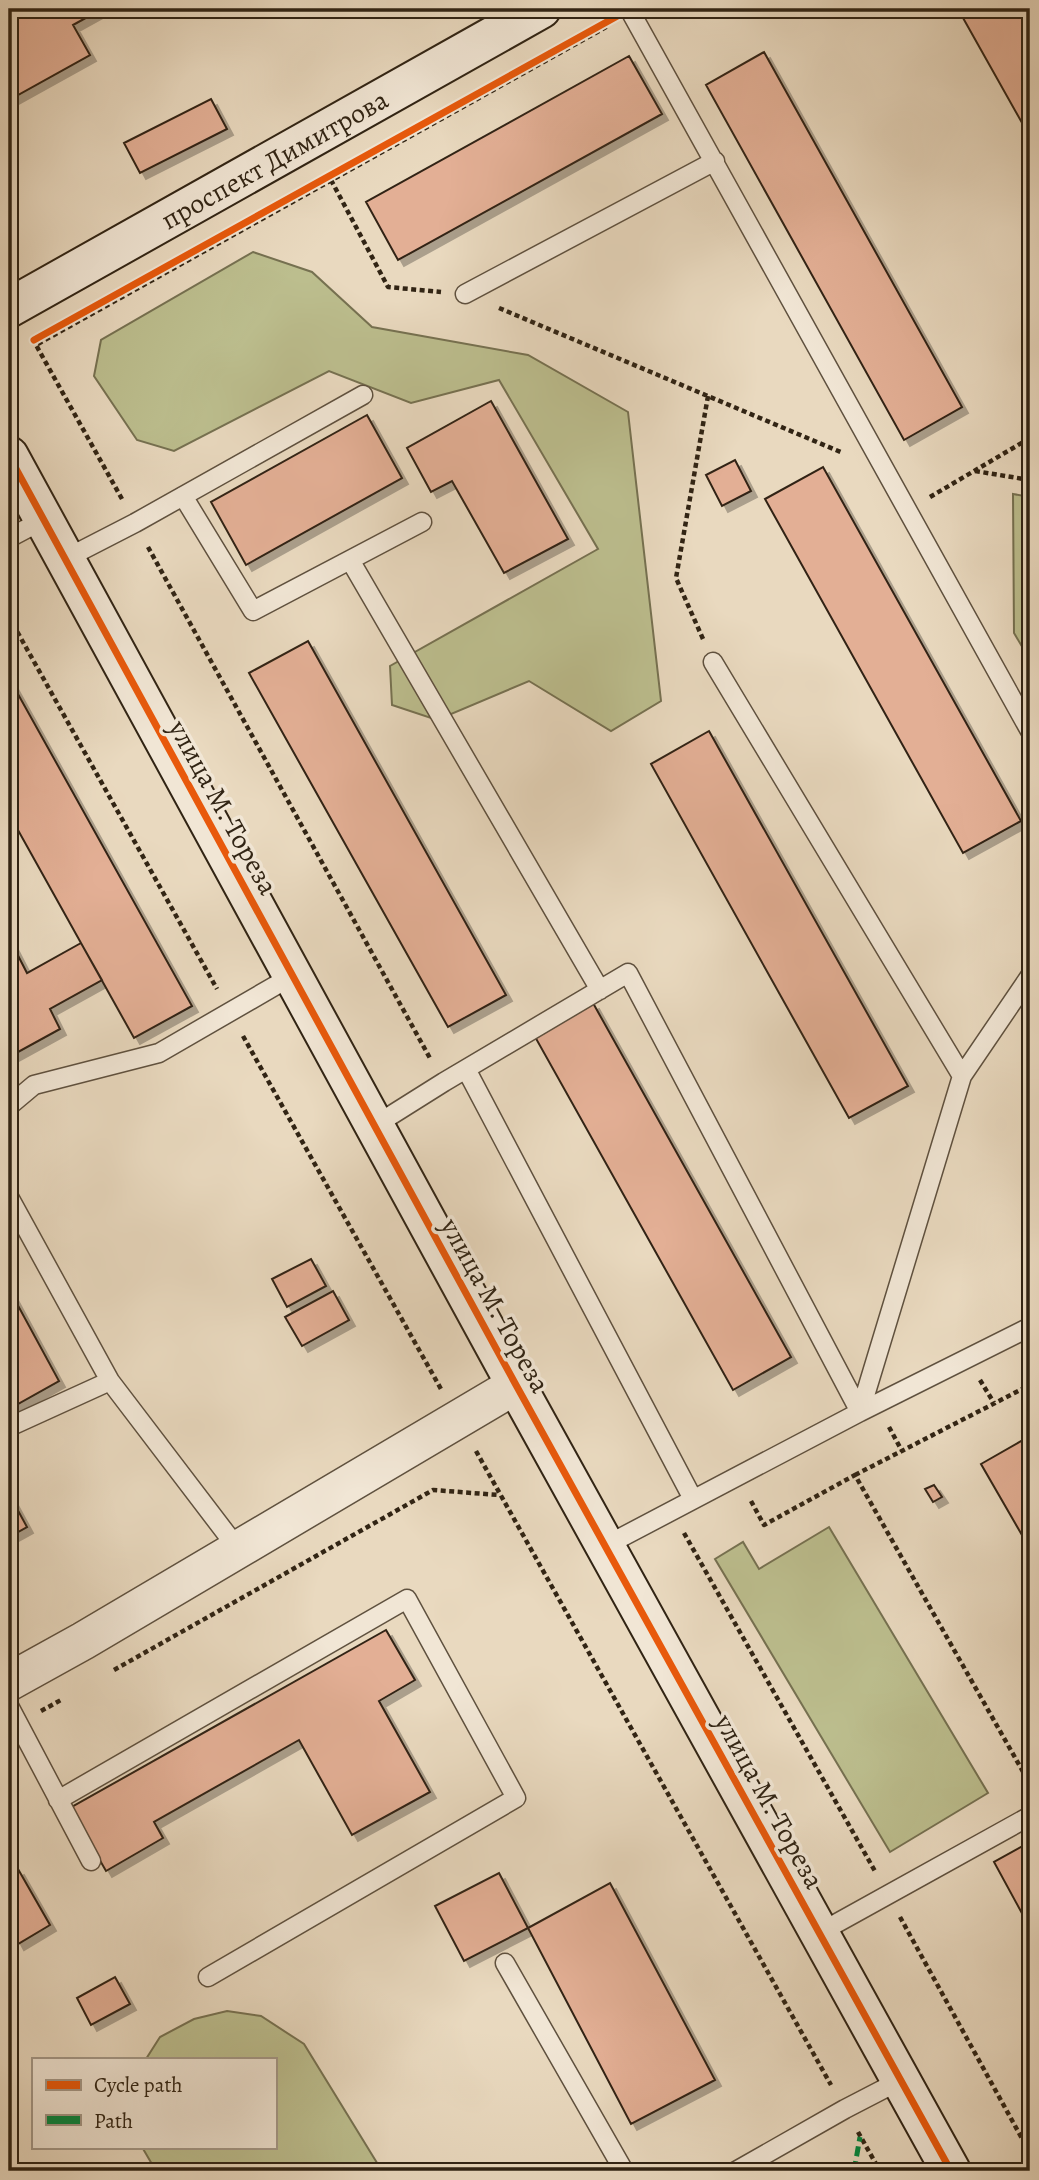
<svg xmlns="http://www.w3.org/2000/svg" width="1039" height="2180" font-family="Alegreya,serif">
  <defs>
    <filter id="shadow"><feDropShadow dx="6" dy="6" stdDeviation="0" flood-color="#0004"/></filter>
  </defs>
  <rect width="100%" height="100%" fill="#e9d9bf"/>
  <filter id="stains"><feTurbulence type="fractalNoise" baseFrequency=".00286" numOctaves="4"/><feColorMatrix values="0 0 0 0 .2 0 0 0 0 .09 0 0 0 0 .02 0 0 0 .5 -.17"/></filter>
  <radialGradient id="worn" r=".72"><stop offset=".6" stop-color="#630" stop-opacity="0"/><stop offset="1" stop-color="#630" stop-opacity=".3"/></radialGradient>
  <!-- green -->
  <path fill="#bcbe8e" stroke="#767151" stroke-width="2" d="M253,252L312,272L372,327L528,355L628,412L661,701L611,731L529,681L437,720L392,705L390,666L598,549L499,380L411,403L329,371L174,451L137,440L94,376L101,340Z
    M1013,494L1030,497V660L1014,633Z
    M829,1527L988,1793L890,1852L715,1559L743,1542L759,1569Z
    M227,2011L261,2016L304,2044L382,2171H156L142,2147H275V2059H146L160,2037L194,2019Z"/>
  <!-- building -->
  <path fill="#e3af95" stroke="#312414" stroke-width="2" filter="url(#shadow)" d="M9,9H102L73,25L90,55L9,100Z
    M958,9H1030V137Z
    M764,52L962,407L904,440L706,85Z
    M629,56L662,114L398,260L366,202Z
    M211,99L227,129L140,173L124,143Z
    M491,401L568,539L504,573L452,481L431,492L407,448Z
    M367,415L402,478L246,565L211,502Z
    M735,460L751,491L722,506L706,475Z
    M823,467L1021,821L963,853L765,499Z
    M308,641L506,995L448,1027L249,673Z
    M9,678L192,1006L134,1038L9,814Z
    M709,731L908,1086L849,1118L651,764Z
    M9,938L27,973L81,943L102,980L50,1009L60,1029L9,1057Z
    M593,1003L791,1357L733,1390L534,1035Z
    M311,1259L326,1286L287,1307L272,1279Z
    M9,1289L59,1381L9,1409Z
    M333,1291L349,1320L302,1346L285,1317Z
    M1030,1436V1549L981,1464Z
    M934,1485L942,1497L933,1502L925,1489Z
    M9,1494L27,1527L9,1537Z
    M386,1630L415,1680L379,1701L430,1792L352,1835L299,1740L154,1822L163,1838L106,1871L70,1808Z
    M1030,1842V1928L994,1862Z
    M18,1869L50,1925L18,1944L9,1927V1874Z
    M499,1873L528,1928L464,1961L435,1906Z
    M610,1883L715,2080L631,2124L528,1928Z
    M115,1977L130,2004L91,2025L77,1998Z"/>
  <g fill="none" stroke-linecap="round" stroke-linejoin="round">
    <defs>
      <path id="lane" d="M629,9L1030,731
        M465,294L715,161
        M183,496L253,611L422,522
        M9,538L43,520
        M65,559L135,523L363,395
        M350,560L600,990
        M713,662L962,1076
        M466,1069L693,1499
        M9,1106L34,1085L159,1053L292,976
        M374,1126L444,1082L628,973L860,1412L605,1546
        M9,1197L110,1381
        M860,1412L962,1076L1030,976
        M860,1412L1030,1327
        M9,1427L110,1381L238,1549
        M9,1706L91,1861
        M58,1800L407,1599L516,1798L208,1977
        M819,1933L1030,1816
        M505,1963L624,2171
        M736,2171L845,2109L901,2080"/>
      <path id="street" d="M9,1682L83,1641L516,1385"/>
      <g id="secondary">
        <path id="s1" d="M9,308L541,9"/>
        <path d="M9,456L516,1385L951,2171"/>
      </g>
    </defs>
    <!-- lane casing -->
    <use href="#lane" stroke="#5f513f" stroke-width="21"/>
    <!-- street casing -->
    <use href="#street" stroke="#5f513f" stroke-width="40"/>
    <!-- secondary casing -->
    <use href="#secondary" stroke="#312414" stroke-width="42"/>
    <!-- path -->
    <path stroke="#312414" stroke-width="4.5" stroke-dasharray="5 3.5" stroke-linecap="butt" d="M331,180L388,287L441,292
      M499,308L843,453
      M975,471L1030,480
      M930,497L1030,438
      M122,499L36,345L608,26
      M148,547L431,1060
      M9,617L217,989
      M703,639L676,578L708,396
      M243,1036L441,1389
      M980,1380L994,1403
      M889,1427L902,1451
      M476,1451L831,2085
      M855,1475L1030,1385
      M751,1501L764,1525L855,1475L1030,1784
      M684,1533L876,1873
      M114,1670L433,1490L499,1495
      M41,1711L61,1700
      M900,1917L1030,2153
      M858,2132L880,2171"/>
    <!-- lane -->
    <use href="#lane" stroke="#f1e6d5" stroke-width="18"/>
    <!-- street -->
    <use href="#street" stroke="#f1e6d5" stroke-width="37"/>
    <!-- secondary -->
    <use href="#secondary" stroke="#f1e6d5" stroke-width="38"/>
    <!-- quiet -->
    <path stroke="#00873e" stroke-width="5" stroke-dasharray="10 5" stroke-linecap="butt" d="M854,2171L860,2137"/>
    <defs>
      <path id="cycleway" d="M34,340L630,9
        M9,456L516,1385L951,2171"/>
    </defs>
    <!-- cycleway casing -->
    <use href="#cycleway" stroke="#f1e6d5" stroke-width="11"/>
    <!-- cycleway -->
    <use href="#cycleway" stroke="#e8590c" stroke-width="7"/>
  </g>
  <g text-anchor="middle" stroke-width="7" stroke-linejoin="round" paint-order="stroke">
    <!-- street labels -->
    <g font-size="28" fill="#312414" stroke="#f1e6d5">
      <text dy="10" stroke="none"><textPath href="#s1" startOffset="304">проспект Димитрова</textPath></text>
      <text transform="translate(224 807) rotate(61)" y="10">улица М. Тореза</text>
      <text transform="translate(496 1305) rotate(61)" y="10">улица М. Тореза</text>
      <text transform="translate(770 1801) rotate(61)" y="10">улица М. Тореза</text>
    </g>
  </g>
  <!-- margin -->
  <rect width="1039" height="2180" fill="none" stroke="#e9d9bf" stroke-width="35"/>
  <rect x="10" y="10" width="1018" height="2159" fill="none" stroke="#312414" stroke-width="3.5"/>
  <rect x="18" y="18" width="1004" height="2145" fill="none" stroke="#312414" stroke-width="2"/>
  <!-- legend -->
  <rect x="32" y="2058" width="245" height="91" fill="#f1e6d5" stroke="#a49888" stroke-width="2"/>
  <rect x="46" y="2080" width="35" height="10" fill="#e8590c" stroke="#a49888" stroke-width="2"/>
  <text x="94" y="2092" font-size="21" fill="#312414">Cycle path</text>
  <rect x="46" y="2115" width="35" height="10" fill="#00873e" stroke="#a49888" stroke-width="2"/>
  <text x="94" y="2128" font-size="21" fill="#312414">Path</text>
  <rect width="100%" height="100%" filter="url(#stains)"/>
  <rect width="100%" height="100%" fill="url(#worn)"/>
</svg>
